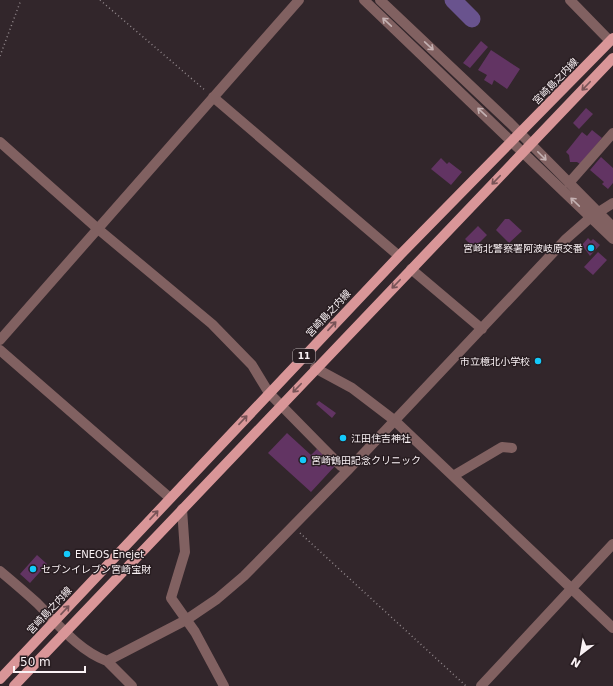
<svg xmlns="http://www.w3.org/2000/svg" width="613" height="686" font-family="'DejaVu Sans','Noto Sans JP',sans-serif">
  <rect width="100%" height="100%" fill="#32262b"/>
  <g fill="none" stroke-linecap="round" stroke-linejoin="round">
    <!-- river -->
    <path stroke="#69538e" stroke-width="17" d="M453,0L472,19"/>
  </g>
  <!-- building -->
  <path fill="#623463" d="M481,41L488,47L470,68L463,63Z
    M491,50L520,69L507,89L494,80L492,85L484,80L487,75L478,70Z
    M586,108L593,114L579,129L573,123Z
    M592,130L602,138L580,164L577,162H570L569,155L566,152L582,132L587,136Z
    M601,157L613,168V183L608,189L602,184L604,182L590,170Z
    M441,158L447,164L449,162L462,172L451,185L431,169Z
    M505,219H509L522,231L509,243L496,230Z
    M478,226L487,235L474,248L465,239Z
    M588,238L591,241L593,239L600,245L590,256L582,245Z
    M598,252L607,260L593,275L584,267Z
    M319,401L336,413L332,418L316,404Z
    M287,433L311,455L317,449L335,466L311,492L268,453Z
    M37,555L47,564L30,583L20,574Z"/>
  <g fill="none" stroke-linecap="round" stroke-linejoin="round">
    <!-- path -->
    <path stroke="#92888c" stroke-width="1.5" stroke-dasharray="1 3" stroke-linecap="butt" d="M100,0L206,91
      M0,56L21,0
      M300,533L466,686"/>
    <!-- minor -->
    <path stroke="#816161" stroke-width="10" d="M364,0L613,239
      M380,0L510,123L613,227
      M570,0L610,41
      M213,97L399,256
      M0,142L98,229L212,324L252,365L269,393L324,449L341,466L348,470
      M569,183L613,133
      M411,269L482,329
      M0,340L299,0
      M0,350L170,498
      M315,368L352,388L394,420L613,628
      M453,476L502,447L512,448
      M182,509L185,552L171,598L195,632L224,686
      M0,571C12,581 25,592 37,603C58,624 79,651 107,661L186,620L217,599L244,576L348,470L566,239L591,217L613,203
      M107,661L132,686
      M481,686L613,544"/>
    <!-- major -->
    <path stroke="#d99698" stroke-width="10" d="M0,679L399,256L613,38
      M14,686L613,58"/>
  </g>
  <!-- one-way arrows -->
  <defs><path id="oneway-shaft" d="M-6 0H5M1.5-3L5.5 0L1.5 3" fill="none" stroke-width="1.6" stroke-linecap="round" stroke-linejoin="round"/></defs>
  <g stroke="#c4b1b2">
    <use href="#oneway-shaft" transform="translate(387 22) rotate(-137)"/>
    <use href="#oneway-shaft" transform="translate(429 46) rotate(43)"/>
    <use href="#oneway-shaft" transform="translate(482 112) rotate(-137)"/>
    <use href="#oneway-shaft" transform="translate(542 156) rotate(45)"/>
    <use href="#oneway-shaft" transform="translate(575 202) rotate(-136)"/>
  </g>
  <g stroke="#785357">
    <use href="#oneway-shaft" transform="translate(586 86) rotate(134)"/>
    <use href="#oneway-shaft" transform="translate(496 180) rotate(134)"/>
    <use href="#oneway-shaft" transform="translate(396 284) rotate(134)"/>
    <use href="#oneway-shaft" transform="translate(332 326) rotate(-47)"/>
    <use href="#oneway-shaft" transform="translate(297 388) rotate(134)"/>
    <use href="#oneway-shaft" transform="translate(243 420) rotate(-47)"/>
    <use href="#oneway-shaft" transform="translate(154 515) rotate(-47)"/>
    <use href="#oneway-shaft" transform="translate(65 610) rotate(-47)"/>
  </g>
  <!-- markers -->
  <g fill="#14cafb" stroke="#281d21" stroke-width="1.5">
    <circle cx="591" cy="248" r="4"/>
    <circle cx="538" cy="361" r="4"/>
    <circle cx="343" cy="438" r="4"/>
    <circle cx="303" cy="460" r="4"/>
    <circle cx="67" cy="554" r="4"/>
    <circle cx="33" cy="569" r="4"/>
  </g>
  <g text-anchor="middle" stroke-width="3" stroke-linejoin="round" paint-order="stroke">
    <!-- shield labels -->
    <rect fill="#281d21" stroke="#bbb2b5" stroke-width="1" x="293" y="349" width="22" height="14" rx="3"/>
    <g font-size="9" font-weight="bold" fill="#faf2f5">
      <text x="304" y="359">11</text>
    </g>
    <!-- street labels -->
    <g font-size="10" fill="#faf2f5" stroke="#281d21">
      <text transform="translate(555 81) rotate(-46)" y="4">宮崎島之内線</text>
      <text transform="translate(328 313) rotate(-47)" y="4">宮崎島之内線</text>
      <text transform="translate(49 610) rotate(-47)" y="4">宮崎島之内線</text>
    </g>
    <!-- poi labels -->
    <g font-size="10" fill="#faf2f5" stroke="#281d21" text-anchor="start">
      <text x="583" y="252" text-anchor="end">宮崎北警察署阿波岐原交番</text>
      <text x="530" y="365" text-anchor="end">市立檍北小学校</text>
      <text x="351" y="442">江田住吉神社</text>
      <text x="311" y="464">宮崎鶴田記念クリニック</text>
      <text x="75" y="558">ENEOS Enejet</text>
      <text x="41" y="573">セブンイレブン宮崎宝財</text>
    </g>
  </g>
  <!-- north arrow -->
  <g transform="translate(581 654) rotate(211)" stroke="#281d21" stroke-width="3" paint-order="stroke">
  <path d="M0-3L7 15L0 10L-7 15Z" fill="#faf2f5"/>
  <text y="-6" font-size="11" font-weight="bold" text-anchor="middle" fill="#faf2f5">N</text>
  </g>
  <!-- scale -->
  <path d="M14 666v6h71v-6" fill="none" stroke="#faf2f5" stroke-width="2"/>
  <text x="20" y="666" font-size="12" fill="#faf2f5" stroke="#281d21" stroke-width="3" paint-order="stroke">50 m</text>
</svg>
